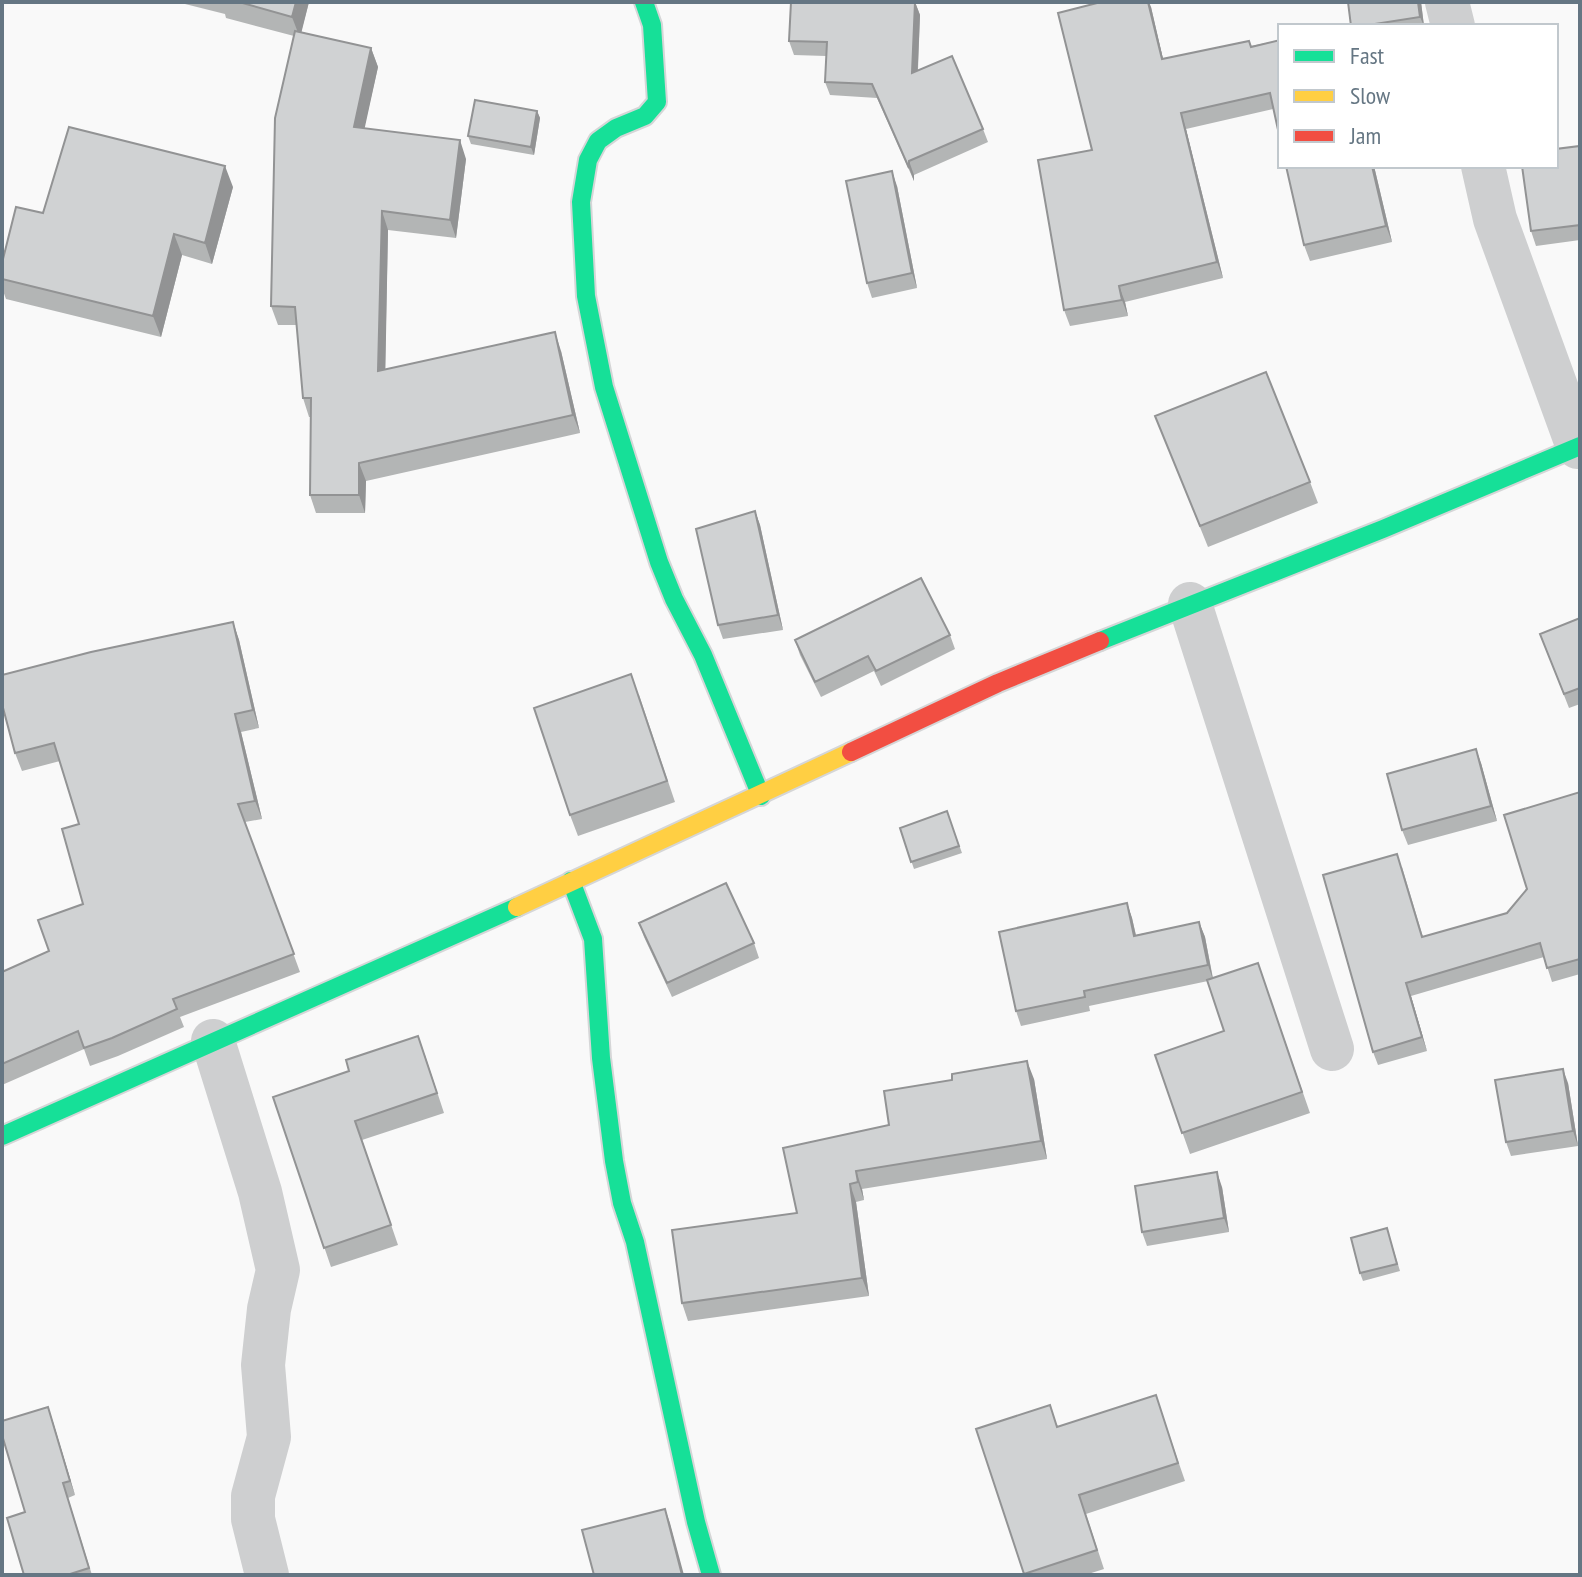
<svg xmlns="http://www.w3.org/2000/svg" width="1582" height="1577" font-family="'PT Sans Narrow',sans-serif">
  <rect width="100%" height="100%" fill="#f9f9f9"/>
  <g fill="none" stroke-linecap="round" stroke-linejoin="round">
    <defs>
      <path id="fast" d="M644,2L652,25L657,102L645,116L616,128L598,141L588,160L581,202L586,296L604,387L659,562L674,599L703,655L761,796
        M1100,641L1383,529L1580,446
        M571,881L593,939L601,1058L614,1161L622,1203L635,1242L696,1522L711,1575
        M2,1136L517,907"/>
      <path id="slow" d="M517,907L851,752"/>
      <path id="jam" d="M851,752L998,683L1100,641"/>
    </defs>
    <!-- fast casing -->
    <use href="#fast" stroke="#d5d6d7" stroke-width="22"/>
    <!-- slow casing -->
    <use href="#slow" stroke="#d5d6d7" stroke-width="22"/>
    <!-- jam casing -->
    <use href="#jam" stroke="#d5d6d7" stroke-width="22"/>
    <!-- street -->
    <path stroke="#cecfd0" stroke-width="44" d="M1447,2L1453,26
      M1483,166L1495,219L1578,447
      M1190,604L1332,1049
      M213,1041L260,1192L278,1270L269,1309L263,1365L269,1437L253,1496V1519L267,1575"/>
    <!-- fast -->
    <use href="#fast" stroke="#16e098" stroke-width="18"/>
    <!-- slow -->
    <use href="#slow" stroke="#ffcf43" stroke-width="18"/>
    <!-- jam -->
    <use href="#jam" stroke="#f24e42" stroke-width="18"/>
  </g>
  <!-- wall -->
  <path fill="#b3b5b5" d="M177,2H309L301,32L371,48L378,67L364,128L466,159L456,238L388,230L385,369L561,351L580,433L366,481L365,513H316L310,495L311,417H309L303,398L297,325H278L271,306L294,36L226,18L225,14Z
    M915,2L920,15L918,70L983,129L988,142L914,175V181L877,98L830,95L825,82L826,56L794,55L789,41Z
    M1348,2H1421L1424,26H1351Z
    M1151,7L1163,59L1249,41L1251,46L1280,40L1273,109L1186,129L1223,278L1125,302L1128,316L1070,326L1064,310L1092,150Z
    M537,111L540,118L534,155L471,144L468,136Z
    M1580,146V240L1536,246L1531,231Z
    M1286,166H1374L1392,242L1310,261L1304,245Z
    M897,186L917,288L872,298L867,283Z
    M233,187L212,264L182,255L161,337L6,299L2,288V263L43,213Z
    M1155,416L1310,482L1318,503L1208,547Z
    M755,511L760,525L783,630L723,639L718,625Z
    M1580,618V704L1569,708L1540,634Z
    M233,622L239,640L259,728L241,732L262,819L245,822L300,972L180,1017L184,1027L118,1056L90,1066L84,1049L2,1085V972L49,951L83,904L79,824L60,761L22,771L15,753Z
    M950,635L955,649L881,686L874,671L821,697L800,655L795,640Z
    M639,695L675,802L578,836L570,815Z
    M1481,763L1497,821L1408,845L1402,830Z
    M1580,792V974L1552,982L1544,957L1411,996L1427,1051L1378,1065L1373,1052L1402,867L1423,937L1507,913L1527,889Z
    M947,811L962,853L914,869L900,828Z
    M1127,903L1132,918L1136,935L1199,922L1205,937L1213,978L1258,963L1310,1113L1190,1154L1155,1055L1224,1031L1208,981L1089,1006L1090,1011L1021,1026L1016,1011Z
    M639,923L754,943L759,958L672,997L644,937Z
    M425,1055L444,1113L362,1140L398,1245L331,1267L273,1097Z
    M1034,1079L1047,1159L862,1189L864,1200L856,1202L869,1296L688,1321L682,1303L797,1213L889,1125Z
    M1568,1083L1578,1146L1511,1156L1506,1142Z
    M1222,1187L1229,1232L1147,1246L1142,1232Z
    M1387,1228L1400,1271L1363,1281L1360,1273Z
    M1162,1414L1185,1481L1086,1514L1104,1569L1085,1575H1024L976,1429L1058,1427Z
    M53,1422L75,1495L68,1498L92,1575H24L25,1512Z"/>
  <!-- shaded-wall -->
  <path fill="#929394" d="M296,2H309L300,38L292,17Z
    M915,2L920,15L917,86L912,73Z
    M1148,2H1149L1151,7L1167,76L1162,59Z
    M1418,2H1421L1424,26L1420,17Z
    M371,48L378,67L361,145L354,127Z
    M537,111L540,118L534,155L531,147Z
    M1181,113L1186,129L1223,278L1217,262Z
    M460,140L466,159L456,238L450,220Z
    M909,161L914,175V181L909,168Z
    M225,166L233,187L212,264L205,243Z
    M1372,166H1374L1392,242L1386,226Z
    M892,171L897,186L917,288L912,273Z
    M382,211L388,230L385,389L378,371Z
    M174,234L182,255L161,337L153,316Z
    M1119,286L1125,302L1128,316L1122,300Z
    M555,332L561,351L580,433L573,415Z
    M359,463L366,481L365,513L359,495Z
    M755,511L760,525L783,630L778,615Z
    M233,622L239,640L259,728L253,710Z
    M235,714L241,732L262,819L255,801Z
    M1476,749L1481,763L1497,821L1491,806Z
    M1127,903L1132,918L1139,950L1134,936Z
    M1199,922L1205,937L1213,980L1208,965Z
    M1406,983L1411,996L1427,1051L1422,1037Z
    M1027,1061L1034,1079L1047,1159L1041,1141Z
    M1563,1069L1568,1083L1578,1146L1573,1131Z
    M856,1171L862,1189L864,1200L858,1182Z
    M1217,1172L1222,1187L1229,1232L1224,1218Z
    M850,1184L856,1202L869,1296L862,1278Z
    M48,1407L53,1422L75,1495L70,1481Z
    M665,1509L670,1523L684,1575H682Z"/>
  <!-- building -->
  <path fill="#d0d2d3" stroke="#929394" stroke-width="2" d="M239,2H296L292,17Z
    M791,2H915L912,73L952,56L983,129L909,161V168L872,84L825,82L827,42L789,41Z
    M1101,2H1148L1162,59L1249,41L1251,47L1280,40V139L1270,93L1181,113L1217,262L1119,286L1122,300L1064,310L1038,160L1092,150L1058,13Z
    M1348,2H1418L1420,17L1362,26H1351Z
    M295,31L371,48L354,127L460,140L450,220L382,211L378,371L555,332L573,415L359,463V495H310L311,398H303L295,307L271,306L275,118Z
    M475,100L537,111L531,147L468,136Z
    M69,127L225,166L205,243L174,234L153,316L2,279V263L16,207L43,213Z
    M1580,146V225L1531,231L1522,166H1556V149Z
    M1286,166H1372L1386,226L1304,245Z
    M892,171L912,273L867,283L846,181Z
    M1266,372L1310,482L1200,526L1155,416Z
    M755,511L778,615L718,625L696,529Z
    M921,578L950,635L876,671L868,656L815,682L795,640Z
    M1580,618V688L1564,694L1540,634Z
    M233,622L253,710L235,714L255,801L238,804L294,954L173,999L177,1009L112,1038L84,1048L78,1031L2,1064V972L49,951L38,920L83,904L62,829L79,824L54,743L15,753L2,704V675L91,652Z
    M631,674L667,781L570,815L534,708Z
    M1476,749L1491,806L1402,830L1387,774Z
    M1580,792V959L1547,968L1540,943L1406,983L1422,1037L1373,1052L1323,875L1397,854L1422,937L1507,913L1527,889L1504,815Z
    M947,811L959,846L911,862L900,828Z
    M726,883L754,943L667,983L639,923Z
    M1127,903L1134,936L1199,922L1208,965L1084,991L1085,997L1016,1011L999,932Z
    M1258,963L1302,1092L1182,1133L1155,1055L1224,1031L1207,980Z
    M418,1036L437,1093L355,1121L391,1225L324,1248L273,1097L349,1071L346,1060Z
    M1027,1061L1041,1141L856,1171L858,1182L850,1184L862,1278L682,1303L672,1230L797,1213L783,1148L889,1125L884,1091L952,1080V1074Z
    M1563,1069L1573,1131L1506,1142L1495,1080Z
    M1217,1172L1224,1218L1142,1232L1135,1186Z
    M1387,1228L1397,1264L1360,1273L1351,1238Z
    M1156,1395L1178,1463L1079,1495L1097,1550L1024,1574L976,1429L1050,1405L1057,1427Z
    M48,1407L70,1481L63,1483L89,1568L67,1575H24L7,1518L25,1512L2,1435V1421Z
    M665,1509L682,1575H594L582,1530Z"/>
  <!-- border -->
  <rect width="1582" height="1577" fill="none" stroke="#657683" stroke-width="8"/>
  <!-- legend -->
  <rect x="1278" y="24" width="280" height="144" fill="#ffffff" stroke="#c1c8cd" stroke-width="2"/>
  <rect x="1294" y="50" width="40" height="12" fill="#16e098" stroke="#c1c8cd" stroke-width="2"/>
  <text x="1350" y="64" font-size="24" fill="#657683">Fast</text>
  <rect x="1294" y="90" width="40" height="12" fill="#ffcf43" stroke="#c1c8cd" stroke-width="2"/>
  <text x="1350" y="104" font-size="24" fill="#657683">Slow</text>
  <rect x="1294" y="130" width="40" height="12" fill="#f24e42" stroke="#c1c8cd" stroke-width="2"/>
  <text x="1350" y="144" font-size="24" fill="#657683">Jam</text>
</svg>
